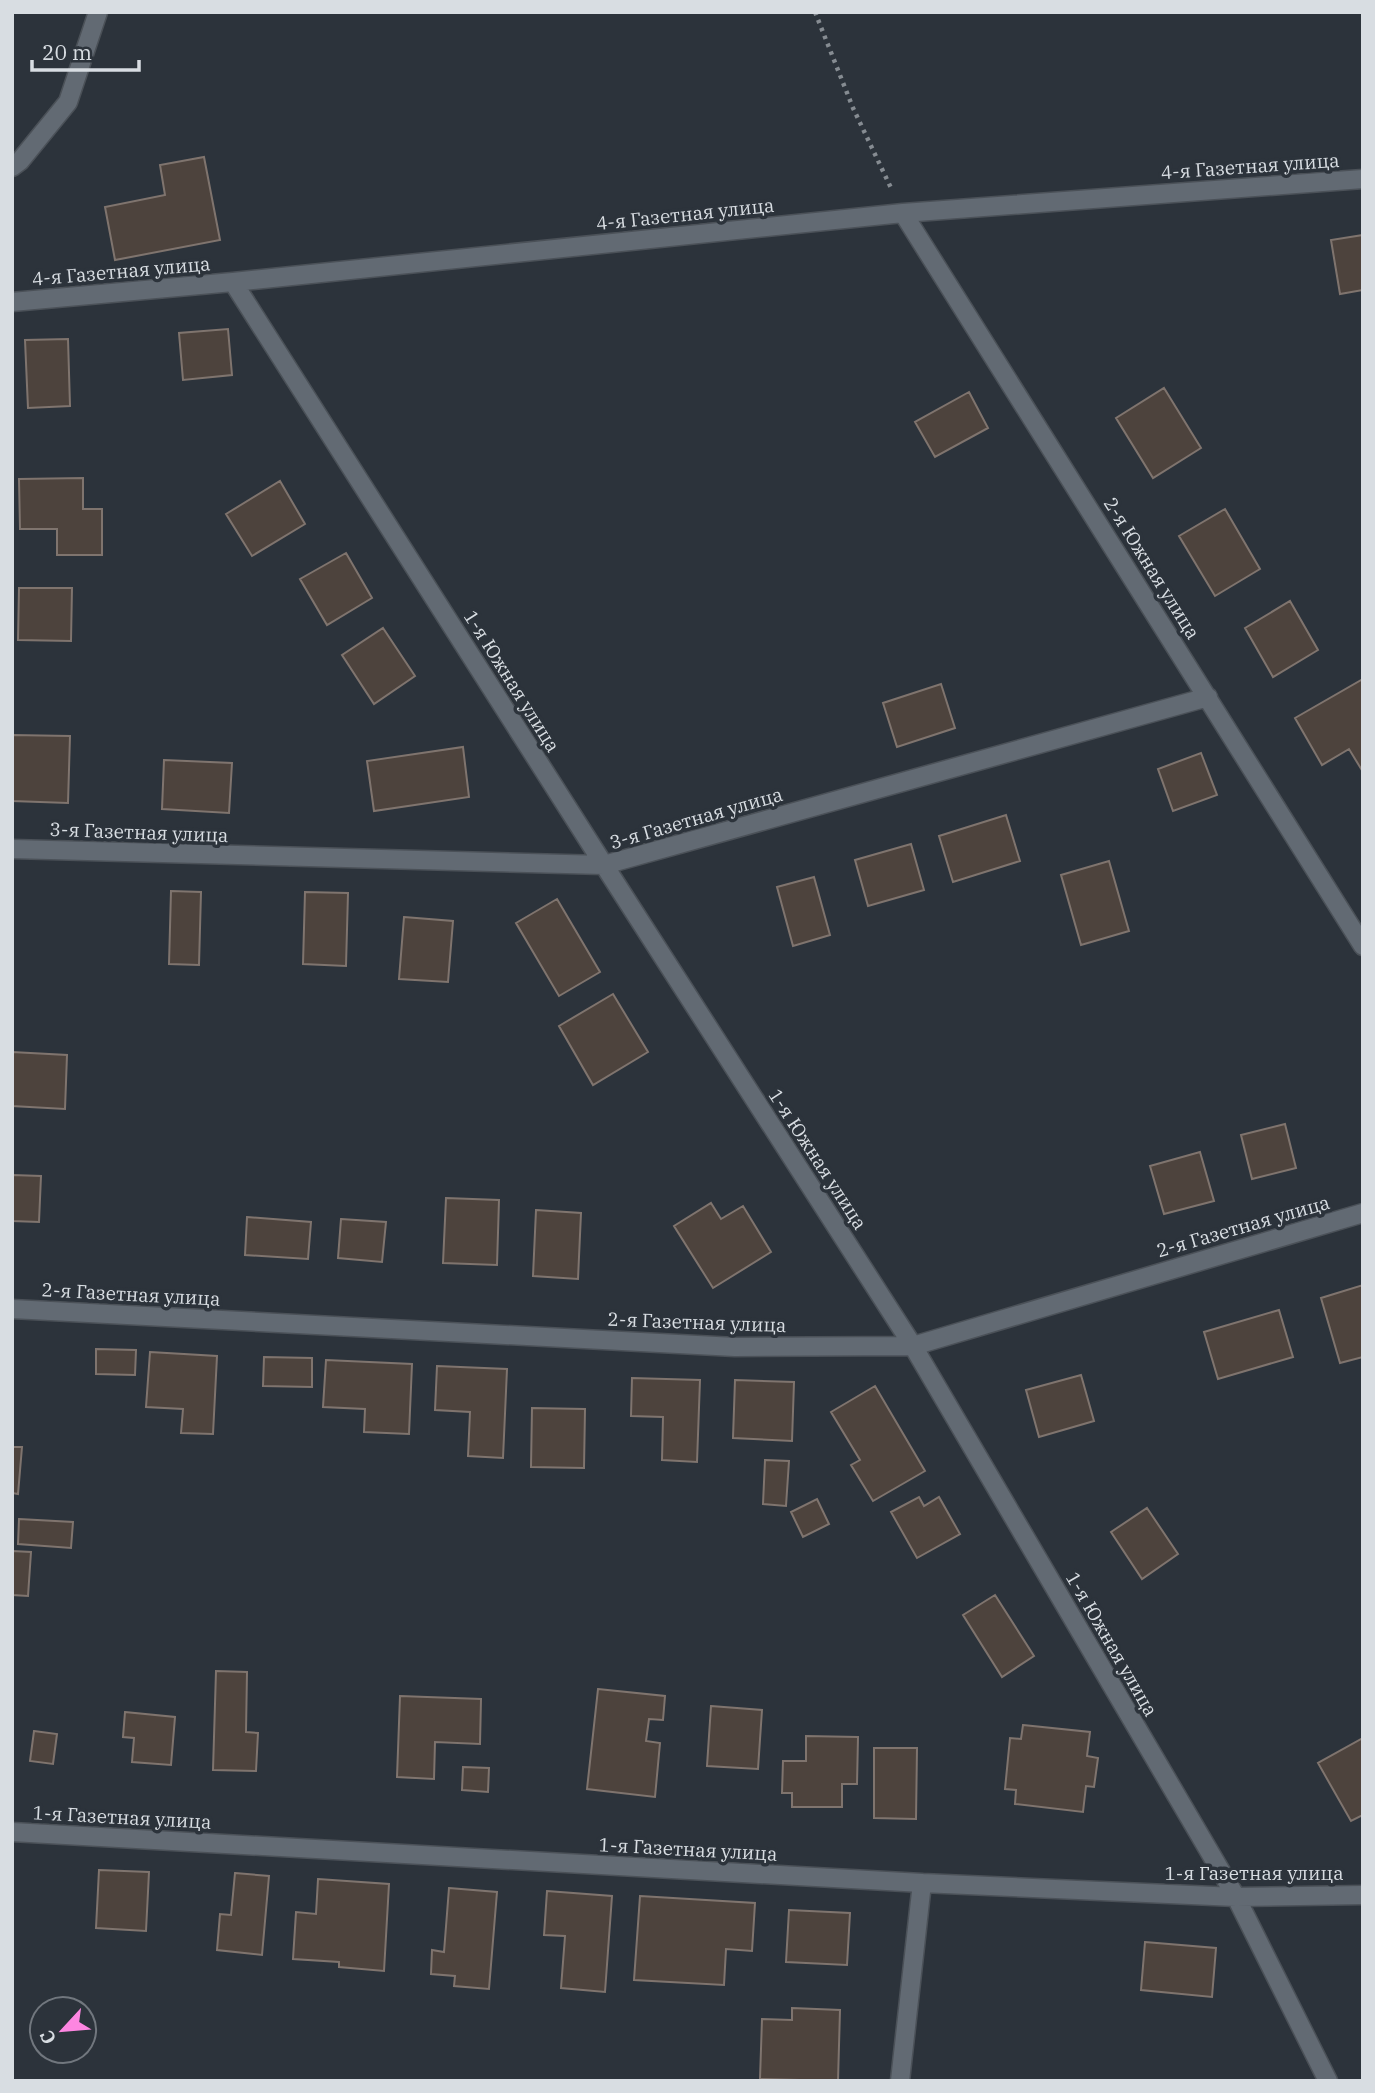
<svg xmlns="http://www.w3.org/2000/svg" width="1375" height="2093" font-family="'IBM Plex Serif',serif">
  <rect width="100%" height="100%" fill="#2c333b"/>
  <!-- building -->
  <path fill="#4d433d" stroke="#7f746e" stroke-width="2" d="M204,157L220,240L115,260L105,207L165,195L160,165Z
    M1363,235V290L1340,294L1331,240Z
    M228,329L232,375L183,380L179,333Z
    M68,339L70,406L28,408L25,340Z
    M1164,388L1201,448L1153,478L1116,418Z
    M969,392L988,428L935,457L915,422Z
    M83,478V509H102V555H57V529H20L19,479Z
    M280,481L305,524L252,556L226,514Z
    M1225,509L1260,569L1215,596L1179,536Z
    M346,553L372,598L327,625L300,579Z
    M19,588H72L71,641L18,640Z
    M1290,601L1318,650L1273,677L1245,628Z
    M383,628L415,676L374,704L342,655Z
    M1363,679V772L1349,749L1322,765L1295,718Z
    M941,684L955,728L897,747L883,703Z
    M12,735L70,736L68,803L12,801Z
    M463,747L469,797L374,811L367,761Z
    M1201,753L1217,795L1173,811L1158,769Z
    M164,760L232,763L229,813L162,809Z
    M1006,815L1020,861L953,882L939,836Z
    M911,844L924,890L868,906L855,860Z
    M1109,861L1129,931L1081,945L1061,875Z
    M814,877L830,935L793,946L777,887Z
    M171,891L201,892L199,965L169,964Z
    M305,892L348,893L346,966L303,964Z
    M557,899L600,972L559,996L516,923Z
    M404,917L453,921L448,982L399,979Z
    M613,994L648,1052L593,1085L559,1026Z
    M12,1052L67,1055L65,1109L12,1106Z
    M1285,1124L1296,1168L1252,1179L1241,1135Z
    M1200,1152L1214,1201L1164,1214L1150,1166Z
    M12,1175L41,1176L39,1222L12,1221Z
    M446,1198L499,1200L497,1265L443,1263Z
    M711,1203L721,1219L743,1206L771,1252L713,1288L674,1226Z
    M536,1210L581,1213L578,1279L533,1276Z
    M247,1217L311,1222L308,1259L245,1255Z
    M341,1219L386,1222L382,1262L338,1258Z
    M1363,1285V1357L1340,1363L1321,1298Z
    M1279,1310L1293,1357L1218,1379L1204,1332Z
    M96,1349L136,1350L135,1375L96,1374Z
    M150,1352L217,1356L213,1434L181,1433L183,1409L146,1407Z
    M264,1357L312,1358V1387L263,1386Z
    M326,1360L412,1364L409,1434L364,1432L365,1409L323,1407Z
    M437,1366L507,1369L503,1458L468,1456L470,1412L435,1410Z
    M1081,1375L1094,1421L1039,1437L1026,1390Z
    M632,1378L700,1380L697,1462L662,1460L663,1417L631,1416Z
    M735,1380L794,1382L792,1441L733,1438Z
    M875,1386L925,1471L873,1501L851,1465L860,1460L831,1412Z
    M532,1408L585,1409L584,1468L531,1467Z
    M12,1447H22L18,1494L12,1493Z
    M765,1460L789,1461L786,1506L763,1504Z
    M919,1497L924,1506L939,1497L960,1534L917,1558L891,1512Z
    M817,1499L829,1524L803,1537L791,1512Z
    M1147,1508L1178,1554L1142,1579L1111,1532Z
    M19,1519L73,1522L71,1548L18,1544Z
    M12,1551L31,1552L28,1596L12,1595Z
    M995,1595L1034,1656L1002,1677L963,1615Z
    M216,1671L247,1672L246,1732L258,1733L256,1771L213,1770Z
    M598,1689L665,1696L663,1720L649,1719L646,1741L660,1743L655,1797L587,1789Z
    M400,1696L481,1699L480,1744L435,1742L434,1779L397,1777Z
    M711,1706L762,1710L758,1769L707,1766Z
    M125,1712L175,1717L171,1765L132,1762L134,1738L123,1737Z
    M1023,1725L1090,1732L1087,1756L1098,1758L1094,1787L1086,1786L1083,1812L1015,1804L1016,1790L1005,1789L1010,1738L1021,1739Z
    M34,1731L57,1734L53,1764L30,1761Z
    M806,1736L858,1737L857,1784H842V1807H792V1793H782L783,1761H806Z
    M1363,1738V1815L1351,1821L1318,1763Z
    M874,1748H917L916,1819L874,1818Z
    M463,1767L489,1768L488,1792L462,1790Z
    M99,1870L149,1872L146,1931L96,1928Z
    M235,1873L269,1876L262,1955L217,1950L220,1914L231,1915Z
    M318,1879L389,1884L384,1971L339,1967V1962L293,1959L296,1912L316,1914Z
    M449,1888L497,1892L489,1989L454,1986L455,1976L431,1974L432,1950L444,1952Z
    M547,1891L612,1896L605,1992L561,1988L565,1936L544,1935Z
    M640,1896L755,1903L752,1951L726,1949L724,1985L634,1980Z
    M789,1910L850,1913L847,1965L786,1962Z
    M1145,1942L1216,1948L1212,1997L1141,1990Z
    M792,2008L840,2010L838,2081L760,2079L762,2019L792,2020Z"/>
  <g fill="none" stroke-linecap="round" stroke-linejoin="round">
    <defs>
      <path id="minor" d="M12,167L20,161L68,102L98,12
        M903,213L1363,946
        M233,282L604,865L913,1346L1236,1897L1328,2081
        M12,302L233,282L903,213L1363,179
        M12,849L604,865L1208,697
        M12,1309L735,1347L913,1346L1363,1213
        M12,1832L922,1883L1236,1897L1363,1895
        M900,2081L922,1883"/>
    </defs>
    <!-- minor casing -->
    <use href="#minor" stroke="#4b5158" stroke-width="21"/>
    <!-- path -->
    <path stroke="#868c92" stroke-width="4.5" stroke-dasharray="3.5 5" stroke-linecap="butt" d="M815,12L853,108L891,188"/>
    <!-- minor -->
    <use href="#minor" stroke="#626a73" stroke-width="18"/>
  </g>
  <g text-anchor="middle" stroke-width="7" stroke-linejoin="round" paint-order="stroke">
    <!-- street labels -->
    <g font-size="19" fill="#d8dde2" stroke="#2c333b">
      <text transform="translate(1250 166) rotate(-4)" y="7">4-я Газетная улица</text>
      <text transform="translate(685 214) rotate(-6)" y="7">4-я Газетная улица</text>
      <text transform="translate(121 271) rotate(-5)" y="7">4-я Газетная улица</text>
      <text transform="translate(1152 568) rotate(58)" y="7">2-я Южная улица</text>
      <text transform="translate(512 681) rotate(58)" y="7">1-я Южная улица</text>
      <text transform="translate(696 818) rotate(-16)" y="7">3-я Газетная улица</text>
      <text transform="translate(139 832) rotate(2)" y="7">3-я Газетная улица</text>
      <text transform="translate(818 1159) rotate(57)" y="7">1-я Южная улица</text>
      <text transform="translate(1243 1226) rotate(-16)" y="7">2-я Газетная улица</text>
      <text transform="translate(131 1294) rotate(3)" y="7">2-я Газетная улица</text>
      <text transform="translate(697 1322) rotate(2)" y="7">2-я Газетная улица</text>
      <text transform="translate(1112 1644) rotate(60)" y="7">1-я Южная улица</text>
      <text transform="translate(122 1817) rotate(3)" y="7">1-я Газетная улица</text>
      <text transform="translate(688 1849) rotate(3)" y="7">1-я Газетная улица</text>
      <text x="1254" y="1880">1-я Газетная улица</text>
    </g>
  </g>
  <!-- border -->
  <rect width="1375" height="2093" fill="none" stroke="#d8dde2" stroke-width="28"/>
  <!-- north arrow -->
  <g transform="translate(63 2030) rotate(244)"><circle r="33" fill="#2c333b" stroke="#71777e" stroke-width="2"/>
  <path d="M0-5L12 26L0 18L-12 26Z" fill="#fd86e1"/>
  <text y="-10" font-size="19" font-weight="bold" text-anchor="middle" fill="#d8dde2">С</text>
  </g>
  <!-- scale -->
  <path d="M32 60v10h107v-10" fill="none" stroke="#d8dde2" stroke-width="3.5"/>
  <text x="42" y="60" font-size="21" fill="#d8dde2" stroke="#2c333b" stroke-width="5" paint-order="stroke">20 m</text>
</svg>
